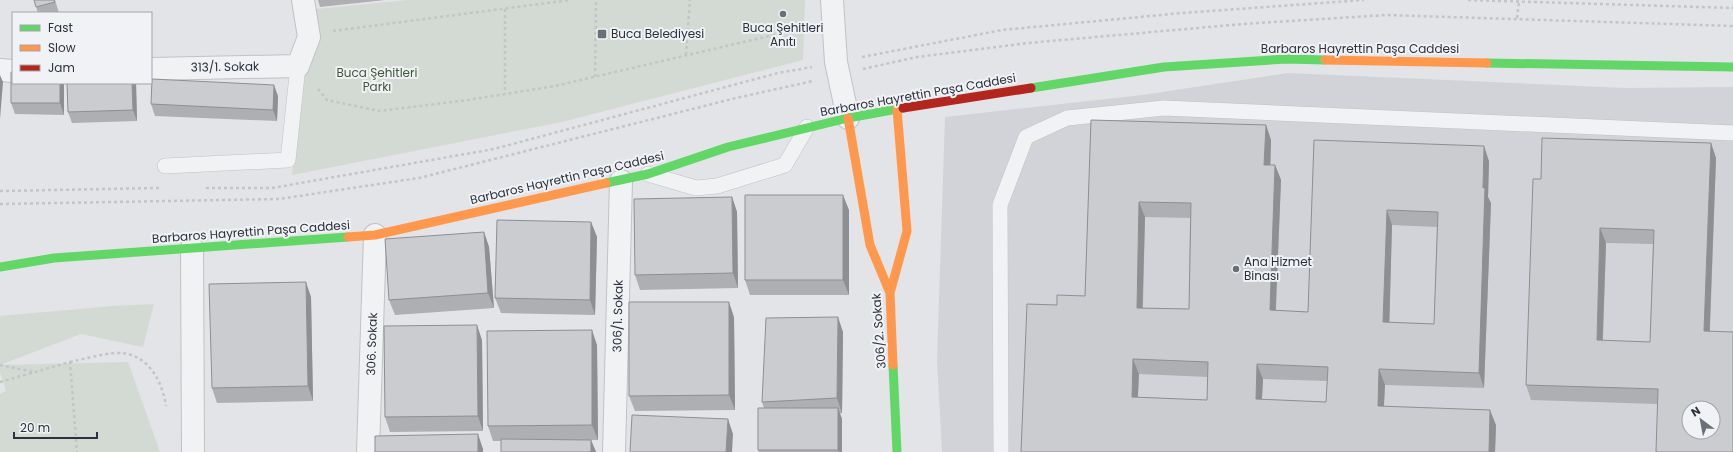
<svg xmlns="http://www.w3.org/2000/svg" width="1733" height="452" font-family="Poppins,sans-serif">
  <rect width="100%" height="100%" fill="#e2e4e7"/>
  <!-- built -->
  <path fill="#d1d3d9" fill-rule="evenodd" d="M1288,73L1626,88L1733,87V452H942L937,360L945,117L1142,95ZM1689,408H1713V432H1689Z"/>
  <!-- green -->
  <path fill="#d3dad3" d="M408,0H805L803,60L562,122L292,175L305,10Z
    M154,304L143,347L81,334L0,365V316L112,306Z
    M128,362L160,452H0V394L6,391L0,372V365Z"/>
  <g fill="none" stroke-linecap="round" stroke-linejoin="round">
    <defs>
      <path id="lane" d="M165,166L288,160L298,66
        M648,174L696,188L717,186L785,165L807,127
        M1001,452L1000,205L1026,137L1067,118L1164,108L1733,133"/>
      <path id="street" d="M832,0L836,62L848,118
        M151,69L298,66L309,37L303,0
        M0,70L13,71
        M192,248L193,452
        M368,452L375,235
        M614,452L621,181"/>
    </defs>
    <!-- lane casing -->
    <use href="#lane" stroke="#c0c2c5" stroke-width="16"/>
    <!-- street casing -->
    <use href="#street" stroke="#c0c2c5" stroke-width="24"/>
    <!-- path -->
    <path stroke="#c3c5c8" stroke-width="2.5" stroke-dasharray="3 3" stroke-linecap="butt" d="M1468,0L1733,8
      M505,9V94
      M1517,18L1519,1
      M333,31L570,0
      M686,55L690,0
      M862,57L1002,30L1182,13L1364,0
      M863,69L917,57L1028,43L1243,24L1386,15L1733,26
      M595,77L596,0
      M318,89L327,100L379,111L468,100L555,86L808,27
      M206,188H272L494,149L778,73L812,67
      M0,191L159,188
      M0,204L279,199L419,178L736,98L813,81
      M70,362C84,359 101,354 115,353C146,351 162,379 166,406
      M0,365L34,372
      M0,382L70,362L77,452"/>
    <!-- lane -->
    <use href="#lane" stroke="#f1f2f3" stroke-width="15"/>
    <!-- street -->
    <use href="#street" stroke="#f1f2f3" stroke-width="22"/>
    <!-- fast -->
    <path stroke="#63d668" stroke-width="9" d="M1487,63L1733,67
      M1031,88L1164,67L1286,59L1325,60
      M606,183L648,174L728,147L848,118L903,108
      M0,267L54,258L348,237
      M893,365L897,452"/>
    <!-- slow -->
    <path stroke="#ff974d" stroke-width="9" d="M1325,60L1487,63
      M848,118L870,245L890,293L893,365
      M348,237L375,235L606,183
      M890,293L907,231L897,109"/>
    <!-- jam -->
    <path stroke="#b3261e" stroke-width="9" d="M903,108L1031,88"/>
  </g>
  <!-- wall -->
  <path fill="#aeafb2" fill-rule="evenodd" d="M34,0H55L59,13H38Z
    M318,0H385L320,7Z
    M13,83H64V115L15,114L11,103Z
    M67,83H136L137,121L72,123L68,112Z
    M278,96L277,121L155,116L151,104Z
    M1091,120L1266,125L1271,140L1270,165H1275L1281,180L1276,310L1308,312L1314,140L1489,161L1488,197L1491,203L1484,388L1385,385L1384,407L1496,425L1495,452H1021L1057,305L1085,296ZM1145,217L1190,218L1189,309L1143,308ZM1392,225L1437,227L1434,324L1389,322ZM1139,374L1208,377L1207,400L1138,397ZM1263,379L1327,381L1326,402L1262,399Z
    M1711,143L1716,158L1710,331L1657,404L1531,400L1526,385L1541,179ZM1606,243L1653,244L1650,342L1603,341Z
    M732,197L737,212L738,288L640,290L635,275Z
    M849,210V295H750L745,280Z
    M591,222L597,237L595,315L501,313L495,298Z
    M484,232L489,247L494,308L395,315L389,300Z
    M311,297L313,401L217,403L212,388Z
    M734,317L735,410L635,411L629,396Z
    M843,332L842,413L840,414L842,419V452H759L758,450L764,408L762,402Z
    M482,340L483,431L390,432L385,417Z
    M597,345L598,440H591L596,452L501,441H493L488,426Z"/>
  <!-- shaded-wall -->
  <path fill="#8d8f91" d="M0,75L3,82L0,119Z
    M60,83H64V115L60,103Z
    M132,83H136L137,121L133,110Z
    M274,85L278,96L277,121L273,110Z
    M1266,125L1271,140L1270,180L1264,165Z
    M1711,143L1716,158L1709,346L1704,331Z
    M1484,146L1489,161L1488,197L1491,203L1484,388L1479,373Z
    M1275,165L1281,180L1275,325L1270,310Z
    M843,195L849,210V295L843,280Z
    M732,197L737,212L738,288L733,273Z
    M1139,202L1145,217L1142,323L1137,308Z
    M1387,210L1392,225L1389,337L1383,322Z
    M591,222L597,237L595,315L590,300Z
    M1600,228L1606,243L1602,355L1597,340Z
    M484,232L489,247L494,308L488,293Z
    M306,282L311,297L313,401L308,386Z
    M729,302L734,317L735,410L729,395Z
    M838,317L843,332L842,413L837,398Z
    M477,325L482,340L483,431L478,416Z
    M592,330L597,345L598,440L592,425Z
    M1133,359L1139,374L1137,412L1132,397Z
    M1257,364L1263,379L1261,414L1256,399Z
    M1379,369L1385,385L1383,421L1378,406Z
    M838,408L842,419V452H839L838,450Z
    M1490,410L1496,425L1495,452H1489Z
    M728,419L733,434L732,452H726Z
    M478,434L483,449V452H478Z
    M591,440L596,452H591Z"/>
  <!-- building -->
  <path fill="#cacccf" stroke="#8d8f91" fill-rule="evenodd" d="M34,0H54L55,2L36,7Z
    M11,72H13V83H60V103H11Z
    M152,79L274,85L273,110L151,104Z
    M67,83H132L133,110L68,112Z
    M1091,120L1266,125L1264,165H1275L1270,310L1308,312L1314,140L1484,146L1483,188H1485L1479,373L1379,369L1378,406L1490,410L1489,452H1021L1027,304L1057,305V295L1085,296ZM1139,202L1191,203L1189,309L1137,308ZM1387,210L1438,212L1434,324L1383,322ZM1133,359L1208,362L1207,400L1132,397ZM1257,364L1328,367L1326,402L1256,399Z
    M1542,138L1711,143L1704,331L1733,332V452H1656L1658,389L1526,385L1533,179H1541ZM1600,228L1654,230L1650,342L1597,340ZM1689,408H1713V432H1689Z
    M745,195H843V280H745Z
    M732,197L733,273L635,275L634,199Z
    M497,220L591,222L590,300L495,298Z
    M484,232L488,293L389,300L385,239Z
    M306,282L308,386L212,388L209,284Z
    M629,302H729V395L629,396Z
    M838,317L837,398L762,402L766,318Z
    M477,325L478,416L385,417L384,326Z
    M592,330V425L488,426L487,331Z
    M758,408H838V450H758Z
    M632,415L728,419L726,452H630Z
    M478,434V452H375V436Z
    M501,439L591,440V452H501Z"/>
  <!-- markers -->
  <g fill="#6b7078" stroke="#f0f2f5" stroke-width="1.5">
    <circle cx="783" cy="14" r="4"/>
    <rect x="597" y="29" width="10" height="10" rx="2"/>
    <circle cx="1236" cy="269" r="4"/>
  </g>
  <g text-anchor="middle" stroke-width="4" stroke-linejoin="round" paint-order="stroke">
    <!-- poi labels -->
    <g font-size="12" fill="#2b313d" stroke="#f0f2f5" text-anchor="start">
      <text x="783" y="32" text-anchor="middle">Buca Şehitleri<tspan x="783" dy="14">Anıtı</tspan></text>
      <text x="611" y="38">Buca Belediyesi</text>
      <text x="1244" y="266">Ana Hizmet<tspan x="1244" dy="14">Binası</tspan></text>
    </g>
    <!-- street labels -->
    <g font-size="12" fill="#2b313d" stroke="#f0f2f5">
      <text x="1360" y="53">Barbaros Hayrettin Paşa Caddesi</text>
      <text transform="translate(225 67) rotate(-1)" y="4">313/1. Sokak</text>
      <text transform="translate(918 95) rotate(-10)" y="4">Barbaros Hayrettin Paşa Caddesi</text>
      <text transform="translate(567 178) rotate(-13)" y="4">Barbaros Hayrettin Paşa Caddesi</text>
      <text transform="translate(251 232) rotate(-4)" y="4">Barbaros Hayrettin Paşa Caddesi</text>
      <text transform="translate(618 316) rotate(-89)" y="4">306/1. Sokak</text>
      <text transform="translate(879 331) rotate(-94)" y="4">306/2. Sokak</text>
      <text transform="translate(372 344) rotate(-88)" y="4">306. Sokak</text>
    </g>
    <!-- park labels -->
    <g font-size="12" fill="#3f573a" stroke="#f0f2f5">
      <text x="377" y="77">Buca Şehitleri<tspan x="377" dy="14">Parkı</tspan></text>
    </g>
  </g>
  <!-- legend -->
  <rect x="12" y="12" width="140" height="72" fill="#f0f2f5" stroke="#a1a5ab"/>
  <rect x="20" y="25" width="20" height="6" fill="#63d668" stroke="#a1a5ab"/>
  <text x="48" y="32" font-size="12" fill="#2b313d">Fast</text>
  <rect x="20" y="45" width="20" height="6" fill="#ff974d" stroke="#a1a5ab"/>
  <text x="48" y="52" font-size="12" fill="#2b313d">Slow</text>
  <rect x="20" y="65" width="20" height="6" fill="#b3261e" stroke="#a1a5ab"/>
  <text x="48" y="72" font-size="12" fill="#2b313d">Jam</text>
  <!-- north arrow -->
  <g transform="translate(1701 420) rotate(328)"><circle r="19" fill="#f0f2f5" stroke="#a1a5ab"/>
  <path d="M0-3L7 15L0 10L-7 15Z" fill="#6b7078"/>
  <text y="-6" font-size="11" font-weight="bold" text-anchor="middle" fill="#2b313d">N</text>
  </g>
  <!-- scale -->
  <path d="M14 432v6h83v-6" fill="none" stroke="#2b313d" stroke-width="2"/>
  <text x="20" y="432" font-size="12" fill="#2b313d" stroke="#f0f2f5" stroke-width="3" paint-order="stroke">20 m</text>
</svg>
